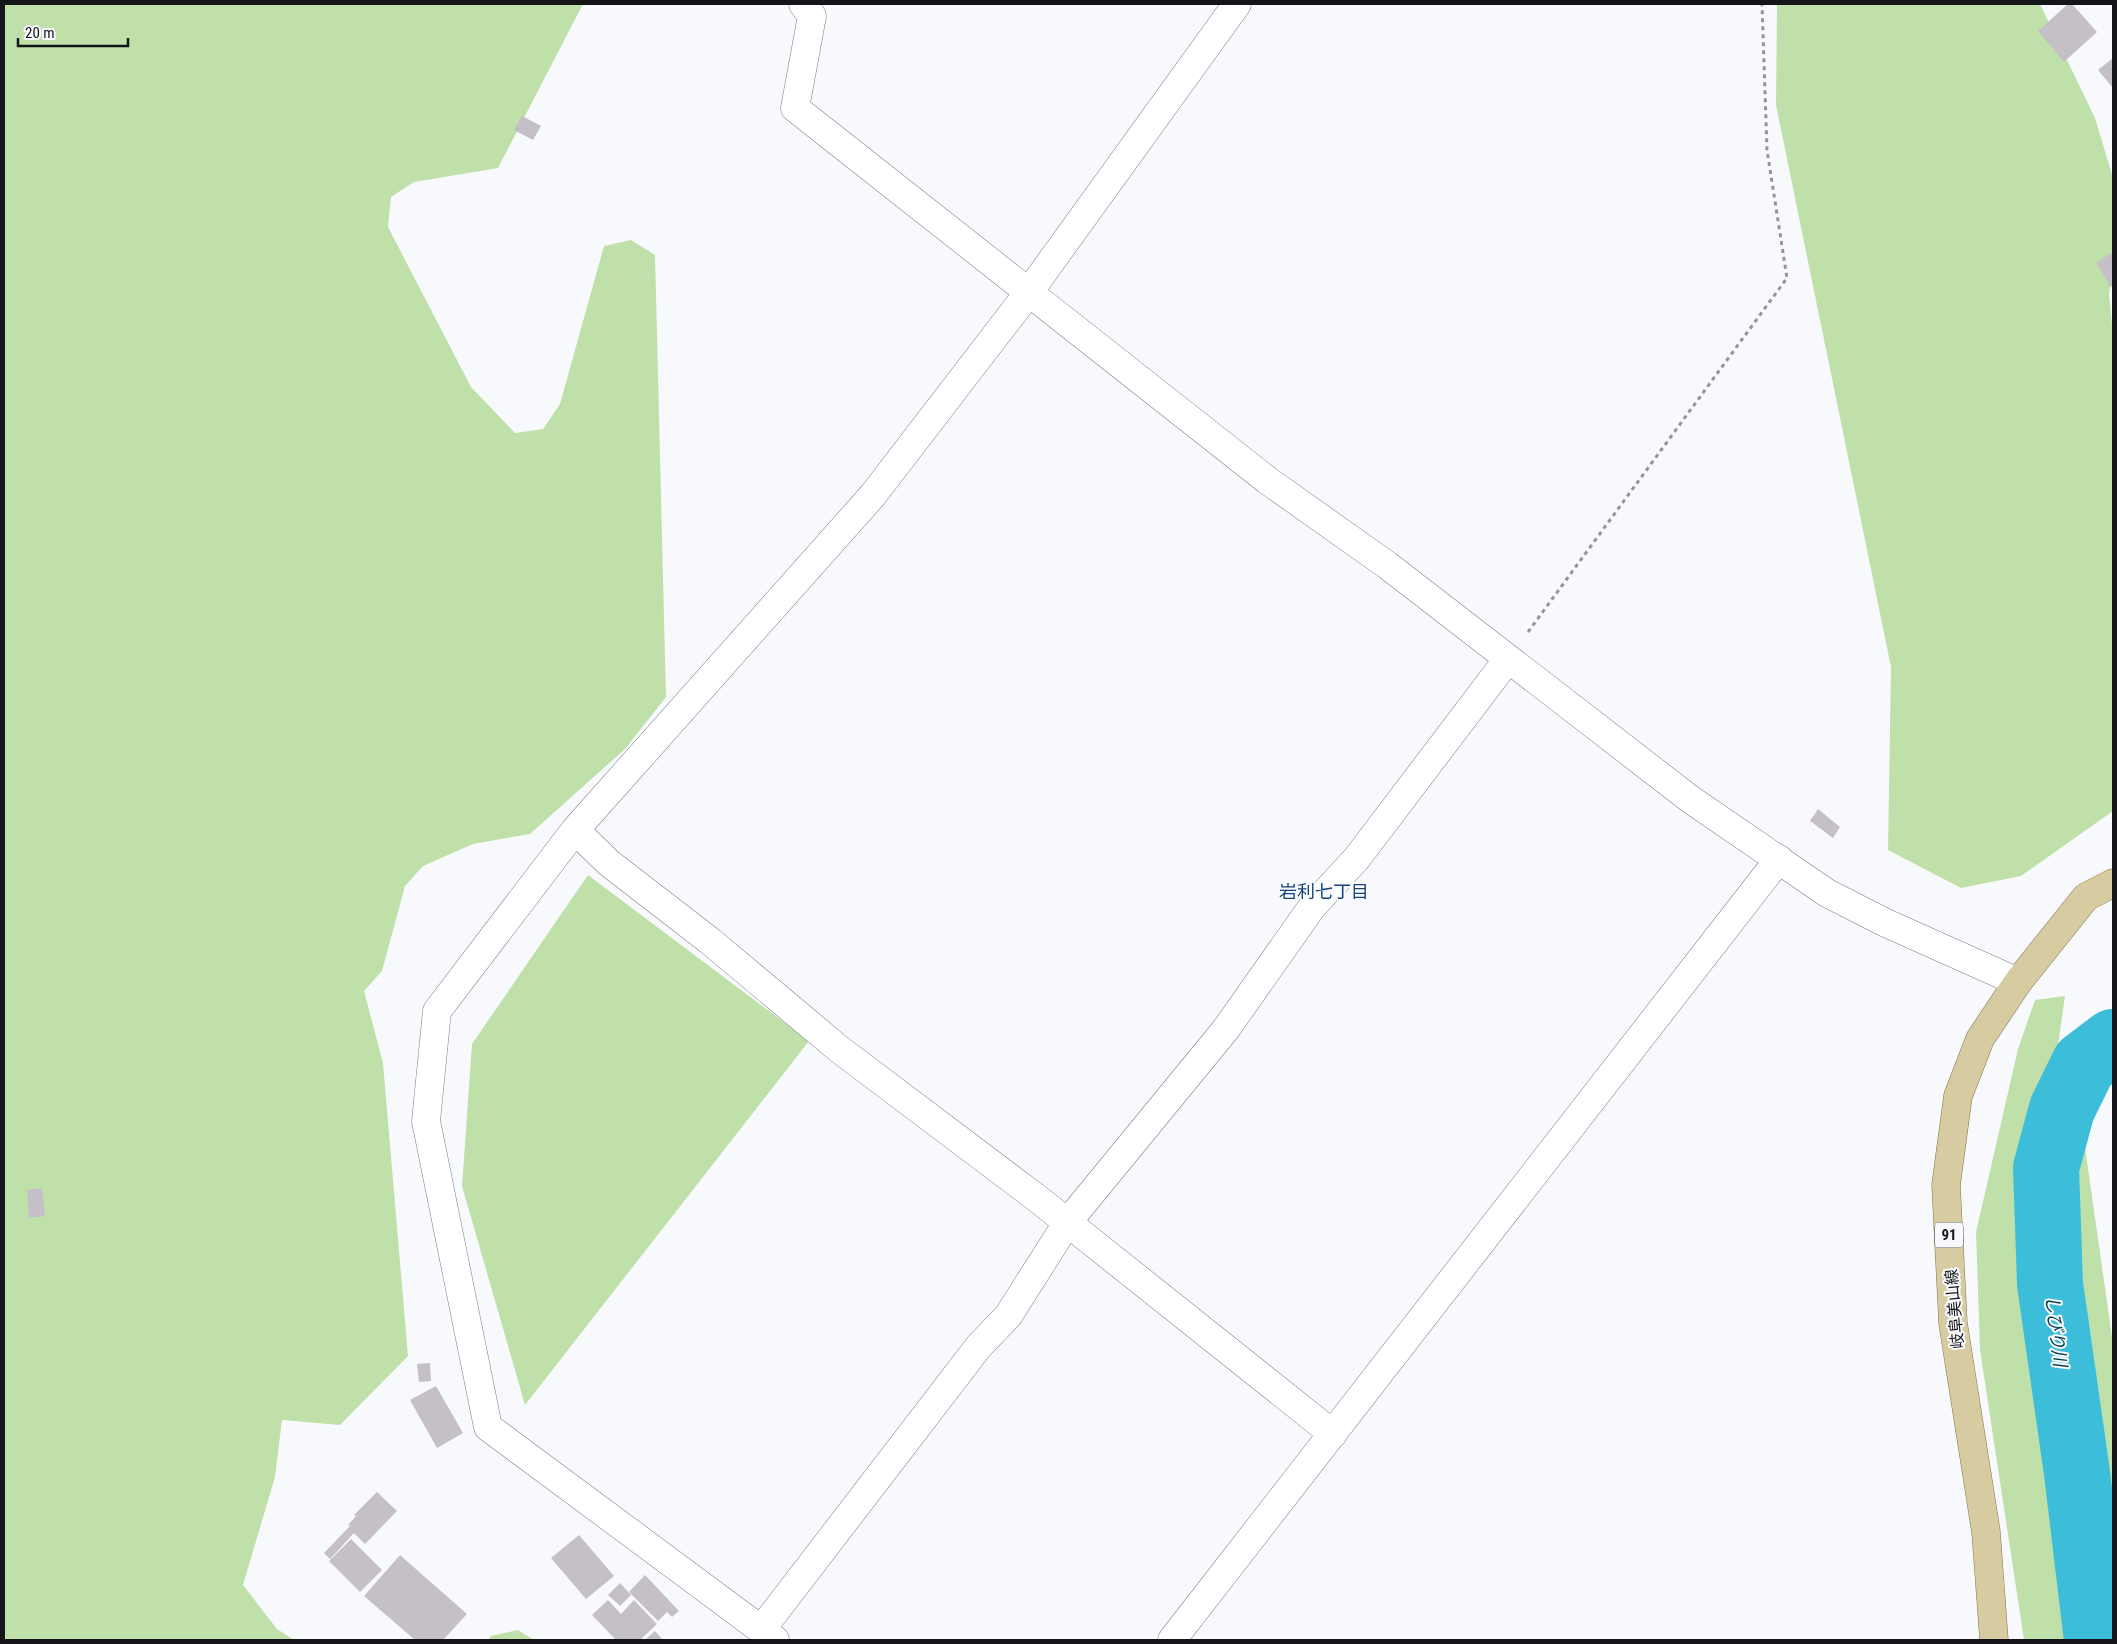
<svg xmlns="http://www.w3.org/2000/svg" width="2117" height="1644" font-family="'Roboto Condensed','Noto Sans JP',sans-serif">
  <rect width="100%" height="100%" fill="#f8f9fd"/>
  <!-- green -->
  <path fill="#c0e0aa" d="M4,4H583L498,168L414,182L391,197L388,227L471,387L515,433L543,429L560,404L604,246L631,240L655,255L666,697L625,749L530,834L473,844L423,866L405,886L382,971L364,991L383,1063L408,1356L340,1425L282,1420L275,1477L243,1585L277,1629L294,1640H4Z
    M1777,4H2040L2095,118L2113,178V278L2109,293L2113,335V811L2021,876L1961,888L1888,850L1891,667L1776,105Z
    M588,875L809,1041L525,1405L462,1186L472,1044Z
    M2065,996L2042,1158L2037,1343L2069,1640H2024L1980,1350L1976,1232L2018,1049L2035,1000Z
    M2081,1119L2113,1344V1626L2091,1454L2075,1283Z
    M518,1630L534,1640H488L491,1636Z"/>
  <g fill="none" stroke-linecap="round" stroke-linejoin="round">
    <!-- river -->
    <path stroke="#3cbeda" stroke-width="66" d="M2097,1640L2077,1473L2050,1284L2046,1168L2062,1109L2084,1064L2113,1042"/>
  </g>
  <!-- building -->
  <path fill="#c5bfc8" d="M2068,4H2072L2097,32L2064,62L2038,31Z
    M2113,58V88L2098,70Z
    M522,116L541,126L533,140L514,130Z
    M2113,252V285L2111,287L2096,263Z
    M1818,809L1840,827L1833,838L1810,821Z
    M42,1188L45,1216L29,1218L27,1190Z
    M430,1363L431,1381L419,1382L417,1364Z
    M436,1386L463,1433L437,1448L410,1400Z
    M377,1492L397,1511L365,1544L354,1533L330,1559L324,1553L350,1526L348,1525L356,1516L354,1515Z
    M579,1535L614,1576L586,1599L551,1558Z
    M351,1539L382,1570L360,1592L329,1561Z
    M400,1555L467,1614L443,1640H415L364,1596Z
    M645,1575L679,1611L672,1617L667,1612L658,1621L629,1592Z
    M620,1583L631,1595L620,1606L608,1595Z
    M608,1600L621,1614L634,1600L657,1624L640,1640H616L592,1615Z
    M655,1631L663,1640H645Z"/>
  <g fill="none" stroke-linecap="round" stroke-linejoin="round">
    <defs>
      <path id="street" d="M803,4L812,16L795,108L1267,480L1387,565L1690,799L1827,893L1886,923L2018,982
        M575,830L609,863L710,941L839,1049L1038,1199L1333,1434
        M761,1630L979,1346L1008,1316L1067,1223L1226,1029L1312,907L1357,858L1508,659
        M775,1640L488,1427L426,1121L437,1011L575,830L873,495L1029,292L1237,4
        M1172,1640L1779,859"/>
      <path id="primary" d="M1994,1640L1986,1532L1953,1323L1946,1185L1958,1096L1980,1039L2018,982L2086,897L2113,883"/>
    </defs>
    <!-- street casing -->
    <use href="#street" stroke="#7c7e87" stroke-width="29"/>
    <!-- primary casing -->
    <use href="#primary" stroke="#827649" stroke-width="29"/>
    <!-- path -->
    <path stroke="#949599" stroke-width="3" stroke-dasharray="4 4" stroke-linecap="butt" d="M1528,632L1787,278L1767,150L1762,4"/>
    <!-- street -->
    <use href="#street" stroke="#fff" stroke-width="28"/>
    <!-- primary -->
    <use href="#primary" stroke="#d7cca1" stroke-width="28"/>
  </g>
  <g text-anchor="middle" stroke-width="4" stroke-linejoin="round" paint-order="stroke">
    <!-- shield labels -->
    <rect fill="#f8f9fd" stroke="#58595d" stroke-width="1" x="1935" y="1222.5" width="28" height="25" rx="4"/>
    <g font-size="15" font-weight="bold" fill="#141518">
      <text x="1949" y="1240">91</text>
    </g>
    <!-- street labels -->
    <g font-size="16" fill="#141518" stroke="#f8f9fd">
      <text transform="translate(1954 1309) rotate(-95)" y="6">岐阜美山線</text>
    </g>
    <!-- neighbourhood labels -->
    <g font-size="18" fill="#154376" stroke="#f8f9fd">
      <text x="1324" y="898">岩利七丁目</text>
    </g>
    <!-- water labels -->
    <g font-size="18" font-style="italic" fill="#013d49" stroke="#f8f9fd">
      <text transform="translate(2056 1331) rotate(83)" y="6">しびり川</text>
    </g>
  </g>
  <!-- border -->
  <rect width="2117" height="1644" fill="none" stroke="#141518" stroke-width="10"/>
  <!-- scale -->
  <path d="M18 38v8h110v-8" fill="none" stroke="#141518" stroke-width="2.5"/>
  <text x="25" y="38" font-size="15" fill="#141518" stroke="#f8f9fd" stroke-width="4" paint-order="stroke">20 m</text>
</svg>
